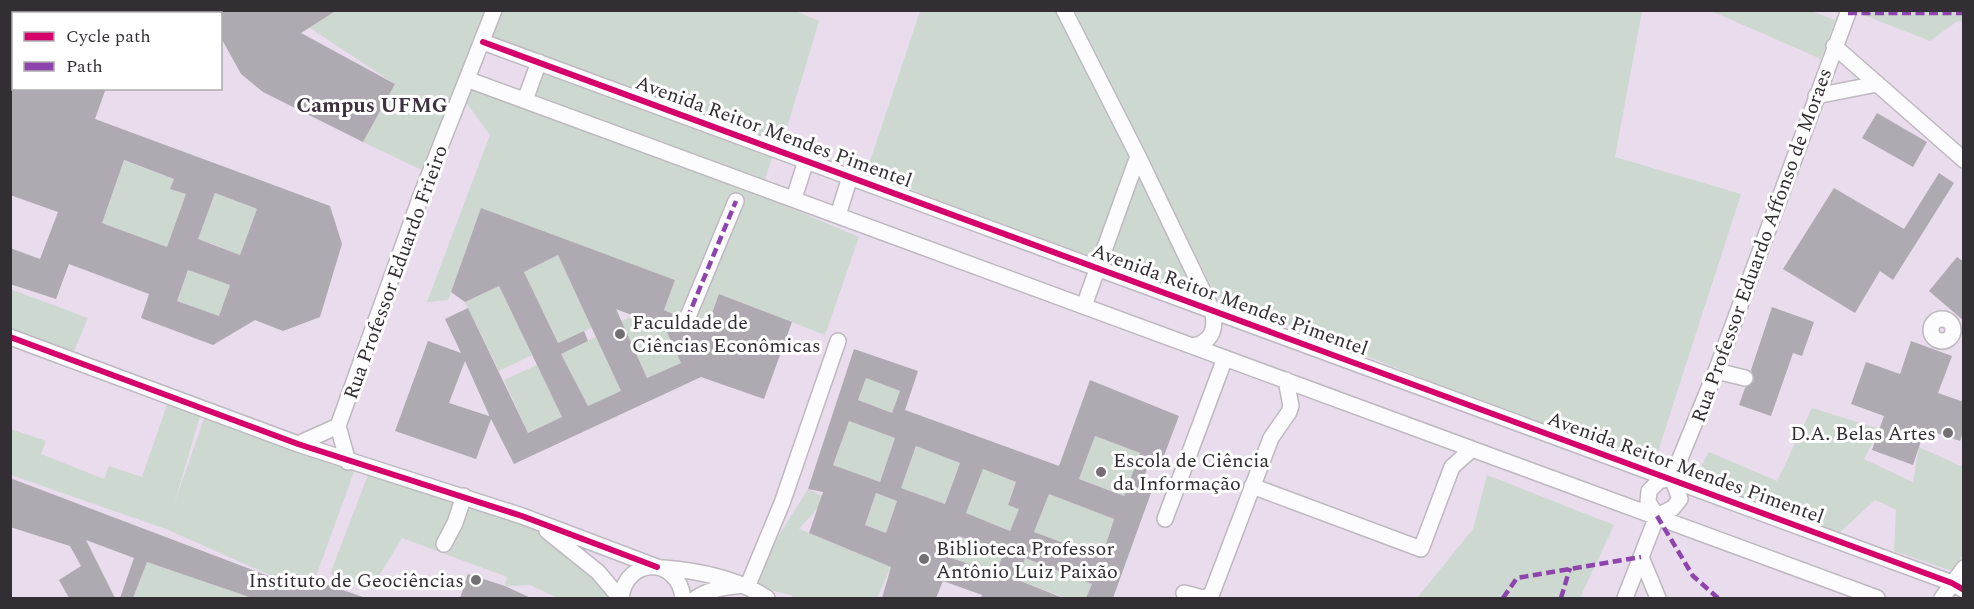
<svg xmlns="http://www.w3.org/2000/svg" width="1974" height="609" font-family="Spectral,serif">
  <rect width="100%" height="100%" fill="#ede6ef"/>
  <!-- built -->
  <path fill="#e9dced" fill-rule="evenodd" d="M10,11H1963V598H11ZM14,14H220V88H14Z"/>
  <!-- green -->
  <path fill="#cdd8d0" d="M793,10L819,21L780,151L775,150L762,187L729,182L859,237L825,335L720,294L707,327L664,310L675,280L481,209L448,300L427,302L490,135L462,97L469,80L525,100L538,62L483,42L495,11Z
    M329,11H490L430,174L363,142L395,84L307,26L323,19Z
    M920,11H1059L1132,151L1098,259L938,201L867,170Z
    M1075,11H1642L1615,157L1741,194L1652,470L1216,296Z
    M1711,11H1811L1835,20L1821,59Z
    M1853,11H1963V21L1956,22L1930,41Z
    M106,154L174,179L170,189L186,194L167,247L81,215L109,202L118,178L100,171Z
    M1138,156L1212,310L1098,268Z
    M215,193L257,209L240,255L210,243L203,261L191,257Z
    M558,255L593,327L558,343L524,272Z
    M188,270L230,285L219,316L177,301Z
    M499,286L532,355L499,371L465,302Z
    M10,289L88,318L72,356L11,331Z
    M633,316L665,328L681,363L647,378L621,321Z
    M596,337L621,391L588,406L561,354Z
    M537,365L562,417L528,433L504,380Z
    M866,378L900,391L892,413L858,400Z
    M169,399L201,413L174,504L207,410L355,469L315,579L296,574L292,585L166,529L11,475V429L46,441L41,454L104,479L109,466L142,477Z
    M1812,408L1880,429L1864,459L1913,482L1919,447L1963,467V555L1952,571L1894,551L1896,510L1875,500L1839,533L1695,478L1709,452L1777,481Z
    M849,421L895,438L880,482L833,465Z
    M1095,436L1140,453L1124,496L1079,479Z
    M916,446L960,463L945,504L901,488Z
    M983,469L1016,482L1008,504L1019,509L1010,531L966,513Z
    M368,475L532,520L616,598H558L530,585L505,586L507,577L402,538L371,589L330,574Z
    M1487,475L1614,525L1580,598H1417L1473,529Z
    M808,489L835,503L818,508L799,529L891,567L877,598H794L791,595L748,585Z
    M876,493L897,501L886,533L865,525Z
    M1049,494L1114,519L1102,557L1034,532Z
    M958,536L1004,550L997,573L951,558Z
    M1025,558L1092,584L1086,598H1066L1018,580Z
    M147,562L252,598H133Z"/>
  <!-- building -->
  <path fill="#afaab1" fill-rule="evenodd" d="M220,10H337L301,33L395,84L363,142L263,92L241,74L220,36Z
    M10,88H106L95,119L330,206L342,244L320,317L283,331L255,320L213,345L141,318L149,294L69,264L56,299L10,284V248L40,259L58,212L10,195ZM124,160L174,179L170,189L186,194L167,247L102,223ZM215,193L257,209L240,255L198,239ZM188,270L230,285L219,316L177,301Z
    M1877,113L1927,142L1913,167L1862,138Z
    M1939,173L1954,183L1893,280L1880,271L1855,313L1783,269L1834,188L1904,229Z
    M481,208L675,280L664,310L678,316L679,324L684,328L692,327L696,323L707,327L719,294L792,322L764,399L701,377L514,464L491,419L476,459L395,431L428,341L461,353L445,319L468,308L528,433L562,417L499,286L465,302L451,292ZM558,255L621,391L588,406L561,354L588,341L584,331L558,343L524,272ZM616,309L665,328L681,363L647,378ZM465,361L489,415V416L449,403Z
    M1957,257L1964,262V321L1929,291Z
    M1772,307L1814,322L1802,356L1793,353L1771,416L1739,405L1745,388L1754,381L1751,370Z
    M1911,341L1952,356L1938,393L1964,402V430L1960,441L1925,429L1913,465L1872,450L1884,416L1851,404L1866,362L1900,374Z
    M854,349L918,371L905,410L1059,466L1090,380L1179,416L1162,461L1152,455L1144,477L1155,482L1113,598H1086L1092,584L1025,558L1018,580L1063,598H981L982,595L943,581L936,598H882L891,567L809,533L823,492L808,489ZM866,378L900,391L892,413L858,400ZM849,421L895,438L880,482L833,465ZM1095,436L1140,453L1124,496L1079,479ZM916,446L960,463L945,504L901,488ZM983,469L1016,482L1008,505L1019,509L1010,531L966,513ZM876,493L897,501L886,533L865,525ZM1049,494L1114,519L1102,557L1034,532ZM958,536L1004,550L997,573L951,558Z
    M10,478L292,585L296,574L366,598H252L147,562L133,598H120L134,558L86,540L115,598H69L59,580L81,566L70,546L10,527Z
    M468,574L505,586L531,598H460Z"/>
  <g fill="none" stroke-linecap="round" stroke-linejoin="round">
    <defs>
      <path id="minor" d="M1064,10L1138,156L1212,310C1217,328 1212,343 1192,346
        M483,42L1952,583L1964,590
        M1834,46L1964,160
        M469,80L1877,598
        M1816,96L1877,84
        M525,100L539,62
        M794,198L806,161
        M838,215L850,177
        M1084,306L1138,156
        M1931 330a11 11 0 1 1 22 0a11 11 0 1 1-22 0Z
        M687,319L736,201
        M10,337L298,444L522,516L657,567
        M1716,371L1745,378
        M338,426L348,462
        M298,444L338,426L422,193L494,10
        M1672,478L1716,371L1849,10
        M1252,486L1421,549L1452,467L1472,449
        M1657,516L1648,502L1649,491L1659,481L1672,478
        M1657,516L1673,508L1680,499L1672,478
        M1165,519L1225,358
        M547,531L598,572L620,598
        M444,544L455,523L464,496
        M1641,557L1658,598
        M664,568C700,571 737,578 767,598
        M1184,593L1203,598
        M621,598C626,557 678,556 683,598
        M696,598C712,588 729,586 748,585L782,503L838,341
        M1206,598L1212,593L1271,438L1289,412L1291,406L1286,380
        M1625,598L1657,516
        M1942,598L1964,568"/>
    </defs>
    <!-- minor casing -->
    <use href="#minor" stroke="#beb8c0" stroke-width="18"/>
    <!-- minor -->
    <use href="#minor" stroke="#fcfbfd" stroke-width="15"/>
    <!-- quiet -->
    <path stroke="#8e44ad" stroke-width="4.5" stroke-dasharray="9 4.5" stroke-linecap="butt" d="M1848,13H1964
      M687,319L736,201
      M1657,516L1693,576L1718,598
      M1503,598L1517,578L1641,557
      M1561,598L1570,568"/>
    <defs>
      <path id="cycleway" d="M483,42L1952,583L1964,590
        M10,337L298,444L522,516L657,567"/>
    </defs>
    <!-- cycleway casing -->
    <use href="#cycleway" stroke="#fff" stroke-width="10"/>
    <!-- cycleway -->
    <use href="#cycleway" stroke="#d6006c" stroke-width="6"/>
  </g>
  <!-- markers -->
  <g fill="#746e75" stroke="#fff" stroke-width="2">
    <circle cx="620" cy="334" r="6"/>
    <circle cx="1948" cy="433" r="6"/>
    <circle cx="1101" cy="472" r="6"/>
    <circle cx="924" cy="559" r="6"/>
    <circle cx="476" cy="580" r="6"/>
  </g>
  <g text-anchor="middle" stroke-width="6" stroke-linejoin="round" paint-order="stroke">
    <!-- street labels -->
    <g font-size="20" fill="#332e34" stroke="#fff">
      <text transform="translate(774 131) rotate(20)" y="7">Avenida Reitor Mendes Pimentel</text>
      <text transform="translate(1761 245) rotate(-70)" y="7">Rua Professor Eduardo Affonso de Moraes</text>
      <text transform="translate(395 272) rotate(-70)" y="7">Rua Professor Eduardo Frieiro</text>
      <text transform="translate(1230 299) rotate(20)" y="7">Avenida Reitor Mendes Pimentel</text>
      <text transform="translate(1686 467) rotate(20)" y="7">Avenida Reitor Mendes Pimentel</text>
    </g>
    <!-- poi labels -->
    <g font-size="20" fill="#332e34" stroke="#fff" text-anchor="start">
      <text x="632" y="329">Faculdade de<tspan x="632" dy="23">Ciências Econômicas</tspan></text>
      <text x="1936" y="440" text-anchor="end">D.A. Belas Artes</text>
      <text x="1113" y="467">Escola de Ciência<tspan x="1113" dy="23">da Informação</tspan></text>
      <text x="936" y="555">Biblioteca Professor<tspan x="936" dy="23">Antônio Luiz Paixão</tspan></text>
      <text x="464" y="587" text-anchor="end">Instituto de Geociências</text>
    </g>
    <!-- neighbourhood labels -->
    <g font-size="21" font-weight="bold" fill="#3d3340" stroke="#fff">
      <text x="372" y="112">Campus UFMG</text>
    </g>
  </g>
  <!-- border -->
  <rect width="1974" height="609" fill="none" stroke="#332e34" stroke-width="24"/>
  <!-- legend -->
  <rect x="12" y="12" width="210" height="78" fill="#ffffff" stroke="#adabae" stroke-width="1.5"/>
  <rect x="24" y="32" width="30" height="9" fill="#d6006c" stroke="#adabae" stroke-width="1.5"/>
  <text x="66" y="42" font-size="18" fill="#332e34">Cycle path</text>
  <rect x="24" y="62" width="30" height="9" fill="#8e44ad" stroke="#adabae" stroke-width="1.5"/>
  <text x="66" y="72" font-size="18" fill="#332e34">Path</text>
</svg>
